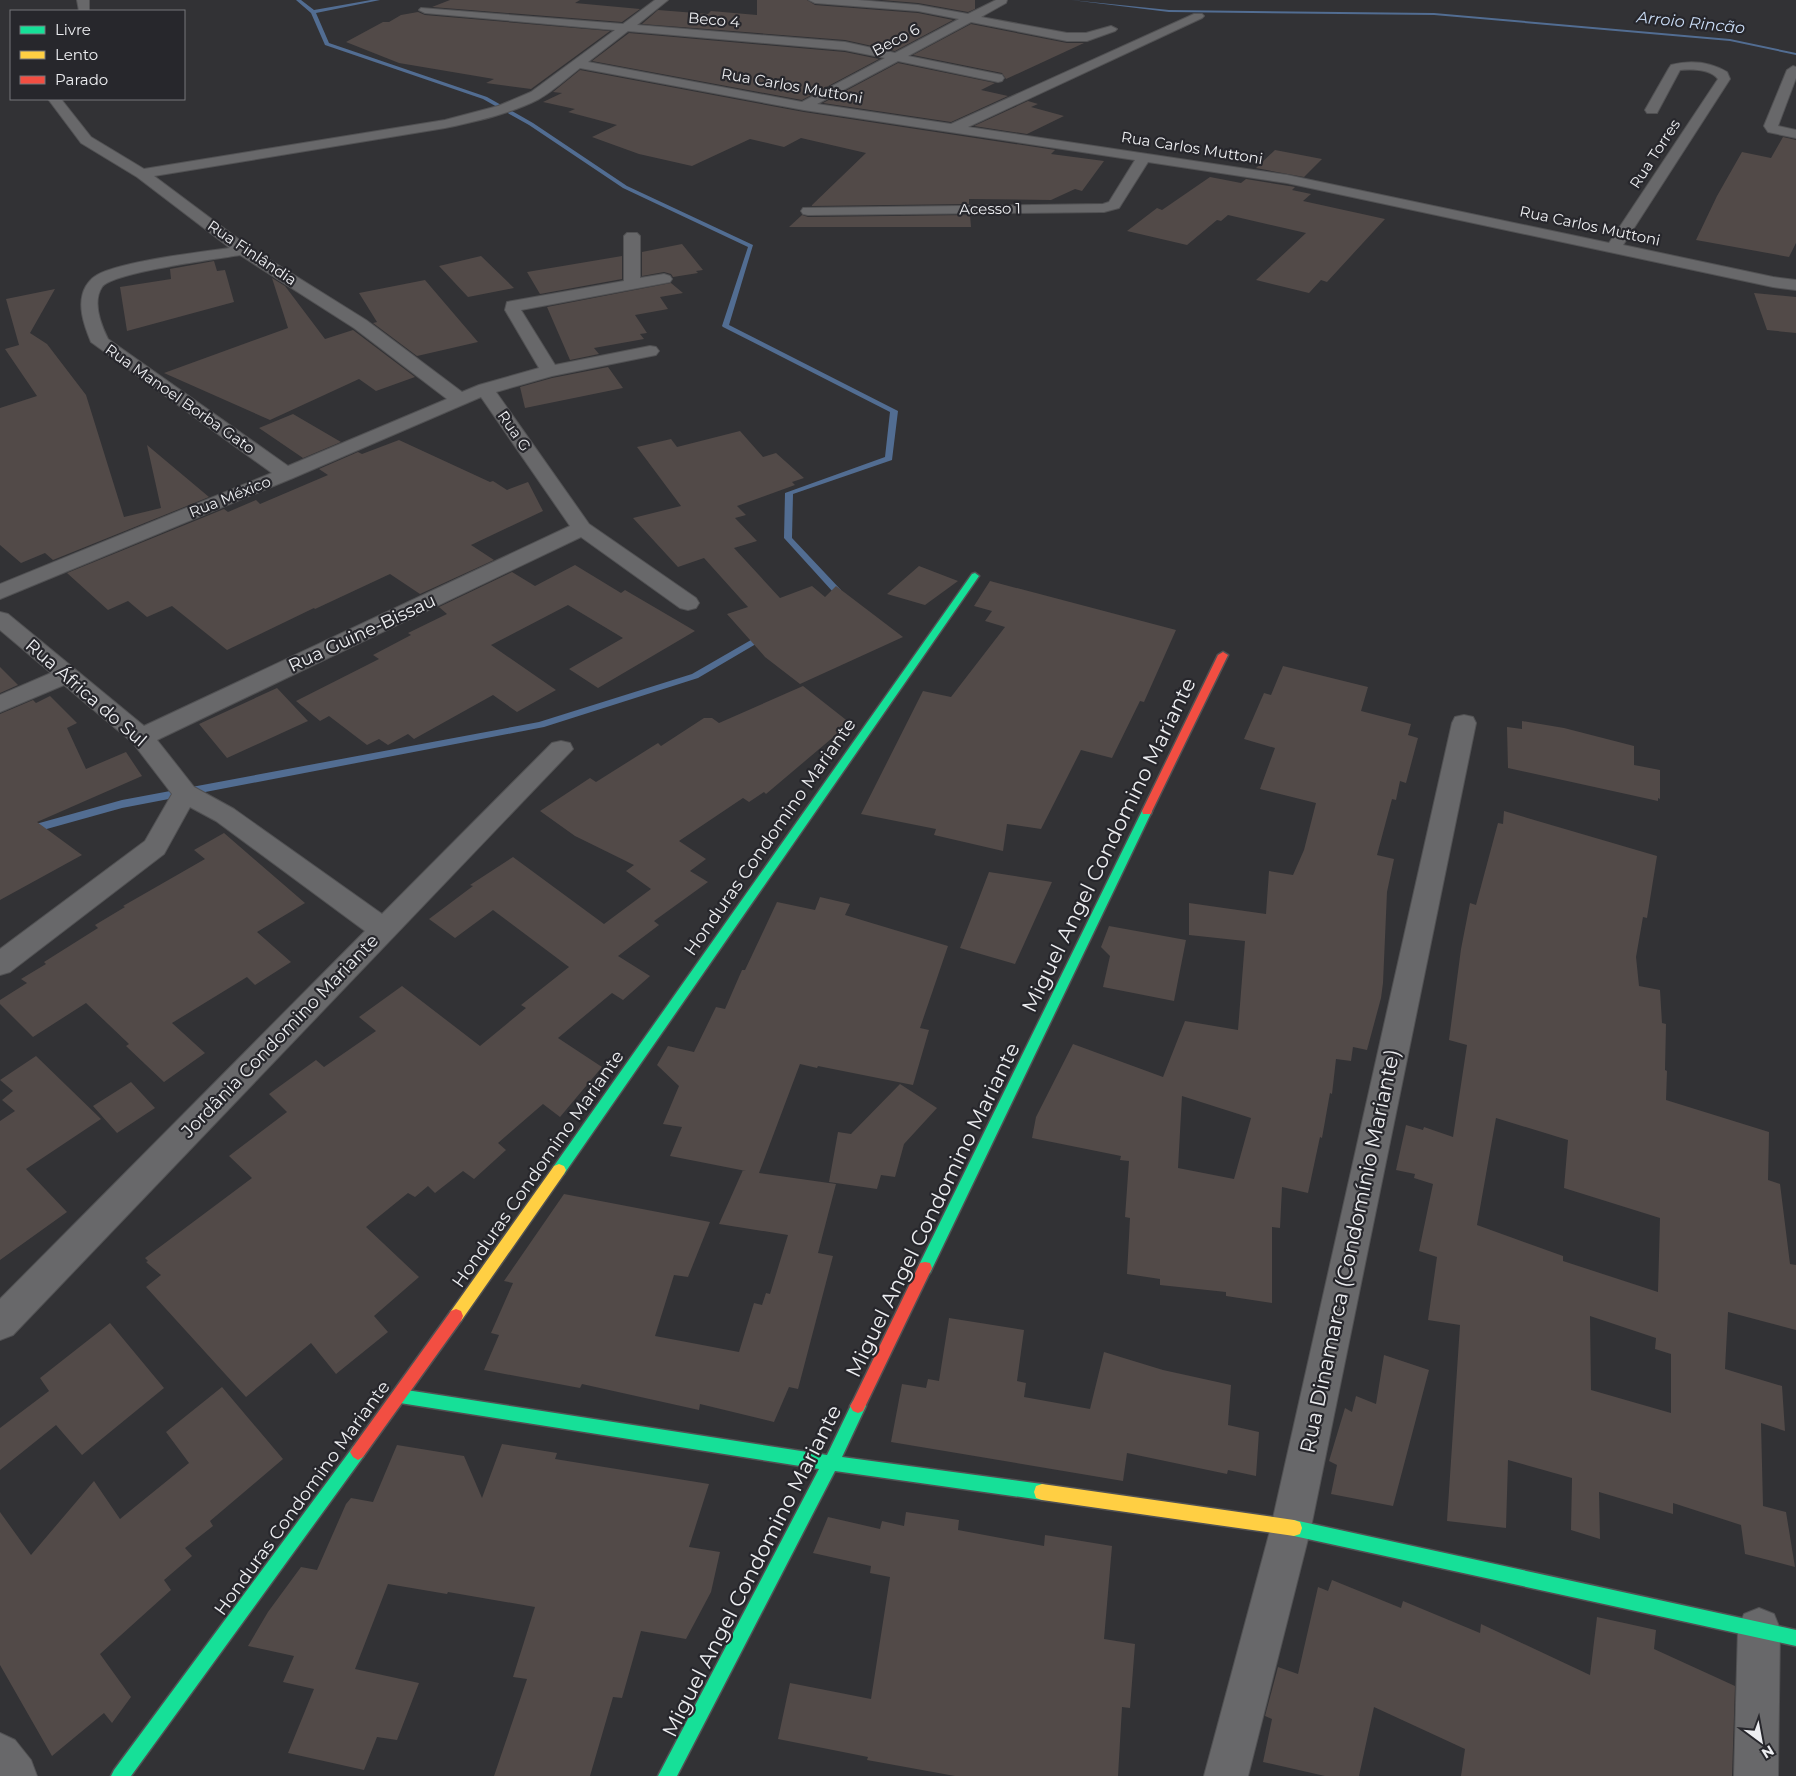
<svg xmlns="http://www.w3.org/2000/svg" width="1796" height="1776" font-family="Montserrat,sans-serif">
  <rect width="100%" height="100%" fill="#323235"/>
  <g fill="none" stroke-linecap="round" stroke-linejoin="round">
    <!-- stream -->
    <path fill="#526d92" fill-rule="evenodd" d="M296,0H301L314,10L371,0H380L316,13L329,43L487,97L533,123L627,186L753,245L729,325L898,411L892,460L793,494L792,538L841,590V594L834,599H828L826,597L833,592L784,538L785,493L885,457L890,412L723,327L722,326L748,247L623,188L529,125L483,99L325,45L311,13Z
      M1071,0L1169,10L1434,13L1730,39L1796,53V55L1730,41L1434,15L1169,12Z
      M765,632L768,633V637L698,678L544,727L122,808L0,842V834L122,800L539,722L692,674Z"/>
  </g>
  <!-- building -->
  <path fill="#524a48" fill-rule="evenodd" d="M450,0H580L575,3L640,9L622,22L432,7Z
    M757,0H807L815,5L918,13L953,20L895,51L845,40L642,24L658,10L708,14L711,11L757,15Z
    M881,0H975V9L968,12L918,3Z
    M418,12L425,15L610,31L531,89L486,83L494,79L399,63L346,42L383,22H389L401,15Z
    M971,24L1067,43H1084L1006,79L1002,73L913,55Z
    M629,33L845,52L879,59L802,100L592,61Z
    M898,63L995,83L981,90L1008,96L951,122L823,103Z
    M580,70L804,112L1055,150L1051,154L1104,161L1082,191L1075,189L1051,200L969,199V204L811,206L866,153L801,138L784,147L750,139L692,166L639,154L592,137L617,125L568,112L575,109L543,102L562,93L553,92Z
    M1028,101L1038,104L1031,107L1064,116L1027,134L974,126Z
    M1783,137L1796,140V243L1789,257L1696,240L1717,196L1742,152L1771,158Z
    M1275,150L1322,159L1304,177L1256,168Z
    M1210,177L1241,183L1246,179L1295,187L1292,190L1311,194L1303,201L1385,219L1327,282L1321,280L1309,293L1256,280L1306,233L1228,215L1221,221L1217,220L1187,245L1127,231L1157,208L1162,210Z
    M802,215L808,217L970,215L971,227H789Z
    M682,244L703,270L696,271L698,273L673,277L671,274L664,272L642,276V252Z
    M481,256L514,288L468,297L439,266Z
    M622,256V279L540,294L527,272Z
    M214,261L217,271L225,270L234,302L127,331L120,287L171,279L170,269Z
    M272,278L285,286L325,339L353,330L415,377L376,391L359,379L270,420L164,373L288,328Z
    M425,280L478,342L417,356L373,323L377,322L359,293Z
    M671,283L683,293L660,297L668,309L635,315L647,333L640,334L644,339L594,348L599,354L570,360L547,307Z
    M55,289L30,333L47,344L86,395L124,517L161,508L147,445L209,497L53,560L45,553L21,563L0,545V408L37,396L5,349L19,345L6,299Z
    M1754,293L1796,297V333L1767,330Z
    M608,367L623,388L525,408L520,387L552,378Z
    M293,414L341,442L303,458L259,428Z
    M740,431L763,457L776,453L804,478L792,482L795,485L737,506L746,515L735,518L757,541L734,548L780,598L812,586L825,597L836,586L903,637L800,684L765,657L727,614L748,607L704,558L678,567L633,518L681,506L637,447L671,439L677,447Z
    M399,440L490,482L493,481L507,490L528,482L543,511L471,545L494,560L420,594L390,574L315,609L314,608L227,650L172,606L147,617L128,601L108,610L67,573L224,509L228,512L256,500L260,504L328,475L319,469L358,452L362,454Z
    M575,565L621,593L625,590L695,631L598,688L569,669L623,638L568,605L491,645L556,690L517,712L493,695L414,739L408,734L388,745L379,739L367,745L329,716L320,721L296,701L379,659L373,655L411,635L408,633L447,614L439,607L512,572L535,586Z
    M919,566L958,581L925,605L887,594Z
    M990,581L1176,630L1144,702L1140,701L1112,758L1081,750L1041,829L1007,824L1003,851L934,835L936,829L861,814L923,691L951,697L1005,627L985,621L992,611L974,606Z
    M1283,666L1368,687L1361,711L1411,724L1408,735L1418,738L1406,783L1400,781L1396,800L1392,799L1377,855L1394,859L1387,892L1383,983L1381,998L1367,1050L1353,1047L1351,1061L1336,1059L1332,1094L1330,1093L1322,1138L1320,1137L1308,1193L1282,1187L1280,1228L1272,1227V1303L1226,1296V1292L1160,1285V1279L1127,1274L1130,1218L1125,1217L1129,1161L1120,1160L1121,1156L1032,1138L1036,1117L1073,1044L1163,1077L1185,1021L1238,1030L1245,941L1189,935V903L1266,914L1269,871L1293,875L1304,850L1316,803L1260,789L1275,748L1244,739L1264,693L1271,695ZM1182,1096L1251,1118L1234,1179L1178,1168Z
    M0,667L18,685L0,693Z
    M803,686L850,723L766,794L764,792L749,802L743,798L679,841L706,859L690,871L708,882L654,921L659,925L618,956L650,976L623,1000L612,993L558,1038L602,1067L560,1117L543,1104L498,1143L506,1150L474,1179L463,1171L435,1193L428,1186L415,1197L408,1193L366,1227L419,1277L374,1316L388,1332L336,1374L311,1343L246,1397L146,1287L161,1275L146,1262L148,1261L145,1258L252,1178L229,1156L287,1112L269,1094L316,1060L324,1067L376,1031L359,1017L402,986L480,1046L526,1008L521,1005L569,967L493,910L455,938L429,919L473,886L470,885L513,857L604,924L651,889L626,871L634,865L575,836L540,811L590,778L596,782L658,743L661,746L704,718H712L719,723Z
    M277,688L308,721L227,758L199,724Z
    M50,696L77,723L67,728L86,769L126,752L142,776L37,822L82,855L0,900V714L33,700L36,703Z
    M1522,721L1564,728L1634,746V765L1660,770V799L1658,798V801L1508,768L1507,727L1522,729Z
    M1504,811L1657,856L1647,918L1643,917L1636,957L1639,986L1660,990L1662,1023L1666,1024L1665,1070L1667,1071L1666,1100L1769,1132L1768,1180L1780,1184L1790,1264L1796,1265V1330L1728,1312L1725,1369L1782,1386L1785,1431L1761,1423L1763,1506L1786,1512L1795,1567L1745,1554L1741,1525L1673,1503V1514L1599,1492L1600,1539L1571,1530L1572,1478L1508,1460L1506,1528L1447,1521L1460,1325L1428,1320L1437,1257L1419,1251L1433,1184L1414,1178L1415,1174L1396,1170L1406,1125L1423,1130L1424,1127L1453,1137L1467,1045L1449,1040L1461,949L1470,903L1476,905L1498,823L1503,824ZM1496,1118L1568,1140L1564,1188L1660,1218L1658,1292L1563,1261V1256L1477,1225ZM1590,1316L1656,1338L1655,1349L1671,1354V1413L1591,1390Z
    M224,833L305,903L257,932L291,962L255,985L247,977L172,1023L205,1053L164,1082L126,1046L129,1044L86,1003L33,1037L0,1004V1000L27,983L21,979L46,964L44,962L98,928L95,925L125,907L123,906L205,859L194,850Z
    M989,872L1052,882L1015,964L960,948Z
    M820,897L850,904L845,915L948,946L920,1028L929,1030L913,1085L818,1066L817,1068L800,1064L759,1173L836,1184L818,1253L833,1256L798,1389L789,1387L774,1422L700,1404L699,1410L582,1384L580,1388L484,1370L499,1335L491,1333L513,1283L504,1281L564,1194L710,1222L688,1277L674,1275L655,1336L739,1352L754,1303L762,1305L766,1293L770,1294L788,1235L719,1224L743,1170L746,1171L670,1156L682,1127L663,1124L679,1086L657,1065L668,1046L694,1052L716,1007L725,1009L742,970H745L777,902L815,910Z
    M1109,926L1186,940L1174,1001L1103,987L1110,956L1101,947Z
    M36,1056L101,1119L26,1169L67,1212L0,1260V1121L15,1111L2,1100L13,1091L0,1080Z
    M131,1082L155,1108L117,1133L93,1106Z
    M900,1084L937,1108L904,1144L895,1177L881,1175L877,1189L829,1182L838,1132L851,1134Z
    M949,1318L1024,1330L1017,1381L1026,1383L1024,1397L1090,1409L1104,1352L1163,1370L1231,1385L1228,1425L1259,1432L1256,1476L1228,1470L1227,1474L1127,1453L1123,1481L891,1442L902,1384L926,1388L928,1379L939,1381Z
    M110,1323L164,1388L82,1455L56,1425L0,1470V1428L49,1391L40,1378Z
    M1384,1355L1429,1370L1393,1506L1331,1494L1337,1465L1329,1461L1345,1408L1352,1412L1356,1396L1376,1404Z
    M222,1387L283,1459L210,1521L213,1526L185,1548L192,1556L164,1580L171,1590L100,1654L131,1697L112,1723L104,1713L52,1756L0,1665V1512L31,1555L94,1481L120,1519L189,1463L166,1432Z
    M502,1444L557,1453L555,1459L709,1484L689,1547L720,1552L711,1592L686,1639L641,1631L622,1698L613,1697L590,1776H494L527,1679L513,1677L535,1607L448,1592L447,1594L388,1584L355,1669L419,1683L397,1740L377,1737L364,1770L288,1753L314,1689L283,1682L294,1656L248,1646L268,1612L301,1567L317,1570L346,1504L351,1498L373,1502L397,1445L464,1456L482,1498Z
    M906,1512L959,1520L958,1530L1044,1546L1045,1535L1112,1546L1104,1639L1135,1644L1130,1708L1122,1707L1118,1776H955L867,1760L868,1757L778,1739L790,1683L871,1699L890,1577L870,1573L871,1566L813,1553L828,1517L880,1529L882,1521L904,1526Z
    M1332,1580L1401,1608L1403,1601L1480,1633L1481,1624L1590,1675L1597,1617L1656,1630L1654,1649L1735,1686L1732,1776H1461L1465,1749L1374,1707L1359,1776H1325L1263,1762L1272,1719L1265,1716L1278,1667L1298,1674L1318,1587L1328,1591Z"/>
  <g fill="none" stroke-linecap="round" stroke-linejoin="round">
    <defs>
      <path id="street" d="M77,0H89V11H79Z
        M655,0H668L637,25L845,42L895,53L959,19L918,11L815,3L809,0H858L918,5L968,14L996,0H1007L1006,3L981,17L1067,33H1086L1111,26L1117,29L1115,31L1087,41H1067L971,22L908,56L1002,75L1004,78L1002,81L998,82L898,61L817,104L951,124L1194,14H1202L1204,16L1202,18L968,127L1287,175L1609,243L1718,79C1710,69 1692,69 1680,70L1657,113H1647L1645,110L1669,68L1671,65C1690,60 1710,62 1727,72L1730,79L1623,245L1773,277L1796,280V290L1773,287L1287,183L1148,162L1119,208L1104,212L808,215L803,214L801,211L803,208L1103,204L1109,202L1135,160L804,110L580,68C567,78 553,91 539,99C510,114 477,121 445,128L154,176L249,247L366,320L462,392L479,385L539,368L505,310L507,302L624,281V236L627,233H637L640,236V278L664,274L670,276L672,279L670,282L521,310L555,365L650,346L656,347L659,351L656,355L552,376L496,392L589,524L696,598L699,603L696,608L688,610L680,608L581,537L157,740L194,787L234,809L382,914L552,743L561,741L570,743L573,749L13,1335L0,1340V1299L365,931L216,821L190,807L164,854L10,972L0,975V949L145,841L172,794L133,743L64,685L0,712V695L51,673L0,630V612L8,614L144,726L570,526L481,397L293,478L0,599V584L272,473L91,342C84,325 76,303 86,286C88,283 91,279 94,277C114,262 201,252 230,248L137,177L81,143L48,99H61L91,137L144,169L445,120L498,106L531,92L615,30L425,13L419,10L421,8L623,24ZM628,31L845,50L885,58L802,102L588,62ZM240,255L354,328L447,399L288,466L108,339C101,325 92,302 102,287C113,272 218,259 240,255Z
        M1793,66L1796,67V78L1778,126L1796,130V138L1768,132L1764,126L1787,70Z
        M1464,715L1473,717L1476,723L1311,1527L1248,1776H1204L1271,1527L1452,723L1455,717Z
        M1759,1608L1774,1614L1780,1629L1778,1776H1734L1738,1629L1744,1614Z
        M0,1733L15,1740L31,1760L37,1776H0Z"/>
      <path id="fast" d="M975,573L979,576L564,1174L559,1176L554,1174L552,1170L554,1166L972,574Z
        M1147,807L1152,811L930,1273L925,1274L920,1273L918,1268L920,1263L1142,811Z
        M400,1389L827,1455L853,1401L858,1399L863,1401L866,1406L842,1457L1042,1484L1048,1486L1050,1492L1048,1498L1042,1500L835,1471L677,1776H658L819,1469L400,1403L395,1401L392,1396L395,1391Z
        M358,1444L363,1447L366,1452L363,1457L131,1776H111L114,1770L353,1447Z
        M1294,1520L1796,1630V1646L1294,1536L1288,1534L1286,1528L1288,1522Z"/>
      <path id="slow" d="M559,1164L564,1166L566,1170L564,1174L461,1321L456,1323L451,1321L449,1316L451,1311L554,1166Z
        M1042,1484L1294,1520L1300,1522L1302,1528L1300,1534L1294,1536L1042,1500L1036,1498L1034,1492L1036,1486Z"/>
      <path id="jam" d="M1223,652L1228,655L1152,811L1151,814H1143L1142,811L1218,655Z
        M925,1262L930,1263L932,1268L863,1411L858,1413L853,1411L850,1406L853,1401L920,1263Z
        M456,1309L461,1311L463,1316L461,1321L363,1457L358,1460L353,1457L350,1452L353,1447L451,1311Z"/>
    </defs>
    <!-- street casing -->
    <use href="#street" stroke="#515153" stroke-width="2"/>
    <!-- fast casing -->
    <use href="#fast" stroke="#515153" stroke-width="3"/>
    <!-- slow casing -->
    <use href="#slow" stroke="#515153" stroke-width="3"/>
    <!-- jam casing -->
    <use href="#jam" stroke="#515153" stroke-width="3"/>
    <!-- street -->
    <use href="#street" fill="#68686a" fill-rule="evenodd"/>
    <!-- fast -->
    <use href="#fast" fill="#16e098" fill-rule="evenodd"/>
    <!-- slow -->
    <use href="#slow" fill="#ffcf43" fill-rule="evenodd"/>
    <!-- jam -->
    <use href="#jam" fill="#f24e42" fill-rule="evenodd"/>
  </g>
  <g text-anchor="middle" stroke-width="4.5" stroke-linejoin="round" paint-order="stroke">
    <!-- far-street labels -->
    <g font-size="15" fill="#edeef1" stroke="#27272c">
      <text transform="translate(714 20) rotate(5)" y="5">Beco 4</text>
      <text transform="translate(896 40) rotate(-28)" y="5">Beco 6</text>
      <text transform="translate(792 86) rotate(10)" y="5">Rua Carlos Muttoni</text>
      <text transform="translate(1192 148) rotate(9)" y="5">Rua Carlos Muttoni</text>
      <text transform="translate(1655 154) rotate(-57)" y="5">Rua Torres</text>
      <text transform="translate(990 209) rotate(-1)" y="5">Acesso 1</text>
      <text transform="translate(1590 226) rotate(12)" y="5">Rua Carlos Muttoni</text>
      <text transform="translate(252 253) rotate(34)" y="5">Rua Finlândia</text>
      <text transform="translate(180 399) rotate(35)" y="5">Rua Manoel Borba Gato</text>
      <text transform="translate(514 431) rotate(55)" y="5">Rua G</text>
      <text transform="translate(230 497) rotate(-22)" y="5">Rua México</text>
    </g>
    <!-- far-water labels -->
    <g font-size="16" font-style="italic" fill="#caddf7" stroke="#27272c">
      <text transform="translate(1691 22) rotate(6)" y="6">Arroio Rincão</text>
    </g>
    <!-- street labels -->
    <g font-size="18" fill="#edeef1" stroke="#27272c">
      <text transform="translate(362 633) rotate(-25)" y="6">Rua Guine-Bissau</text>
      <text transform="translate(86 693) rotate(41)" y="6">Rua África do Sul</text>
      <text transform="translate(770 837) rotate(-55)" y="6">Honduras Condomino Mariante</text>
      <text transform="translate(280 1036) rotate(-46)" y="6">Jordânia Condomino Mariante</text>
      <text transform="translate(538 1169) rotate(-55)" y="6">Honduras Condomino Mariante</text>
      <text transform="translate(302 1498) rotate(-54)" y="6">Honduras Condomino Mariante</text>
    </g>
    <!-- near-street labels -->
    <g font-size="21" fill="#edeef1" stroke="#27272c">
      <text transform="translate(1109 845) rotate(-64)" y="7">Miguel Angel Condomino Mariante</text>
      <text transform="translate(933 1210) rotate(-64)" y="7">Miguel Angel Condomino Mariante</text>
      <text transform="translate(1350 1251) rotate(-78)" y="7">Rua Dinamarca (Condomínio Mariante)</text>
      <text transform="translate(752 1571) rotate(-63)" y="7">Miguel Angel Condomino Mariante</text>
    </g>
  </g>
  <!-- legend -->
  <rect x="10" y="10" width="175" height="90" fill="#27272c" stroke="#76777b"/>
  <rect x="20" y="26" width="25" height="8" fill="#16e098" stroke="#76777b"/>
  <text x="55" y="35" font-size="15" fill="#edeef1">Livre</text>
  <rect x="20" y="51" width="25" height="8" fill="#ffcf43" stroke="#76777b"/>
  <text x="55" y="60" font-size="15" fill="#edeef1">Lento</text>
  <rect x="20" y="76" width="25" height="8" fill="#f24e42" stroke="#76777b"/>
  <text x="55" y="85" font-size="15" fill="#edeef1">Parado</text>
  <!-- north arrow -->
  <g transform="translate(1761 1741) rotate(148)" stroke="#27272c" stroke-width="4" paint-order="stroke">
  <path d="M0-4L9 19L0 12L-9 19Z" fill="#edeef1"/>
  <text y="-8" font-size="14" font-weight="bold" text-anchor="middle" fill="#edeef1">N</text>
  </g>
</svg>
